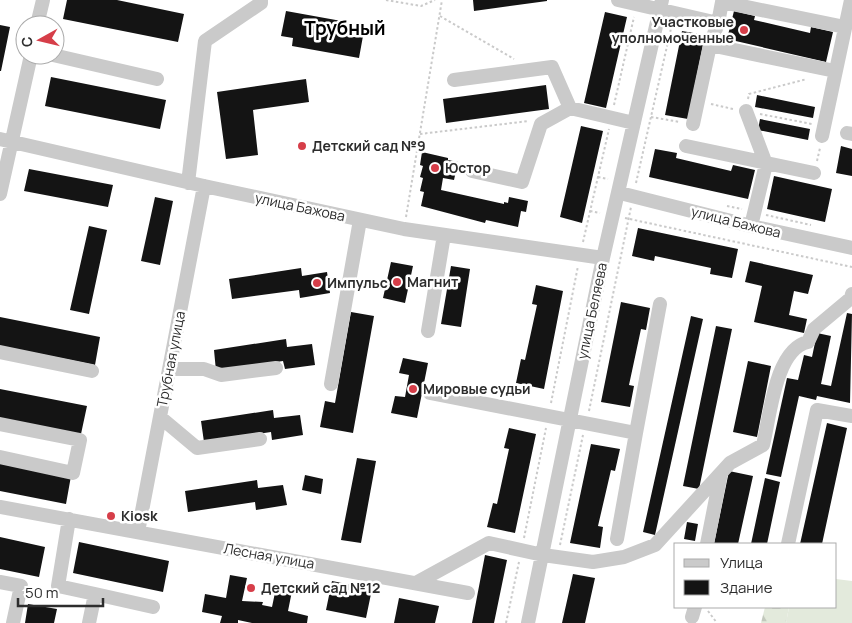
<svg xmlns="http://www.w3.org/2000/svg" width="852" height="623" font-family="Manrope,sans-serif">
  <defs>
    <pattern id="forest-firs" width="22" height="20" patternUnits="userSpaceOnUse" patternTransform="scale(1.25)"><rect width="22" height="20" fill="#e3eadc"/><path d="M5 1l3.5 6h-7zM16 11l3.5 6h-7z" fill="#c3c9bd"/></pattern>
  </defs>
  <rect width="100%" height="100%" fill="#fff"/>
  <!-- forest -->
  <path fill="url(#forest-firs)" d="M765,607H789L786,623H761Z"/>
  <!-- garden -->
  <path fill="#e3eadc" d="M836,579L852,581V623H786L789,607H836Z"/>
  <!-- building -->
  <path fill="#141414" d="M67,0H117L184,14L178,42L63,19Z
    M473,0H547V1L474,11Z
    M286,11L358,24L356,35L363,36L359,58L292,46L293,38L281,36Z
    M734,11L755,16L754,20L810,33L811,27L833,32L826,62L727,39Z
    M605,12L627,17L606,108L584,103Z
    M0,25L10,27L1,71H0Z
    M682,31L705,35L688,119L665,115Z
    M51,77L166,100L160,129L45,106Z
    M306,79L309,102L253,110L258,155L226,159L217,92Z
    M546,85L549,109L446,123L443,99Z
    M757,95L815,107L813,118L755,107Z
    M760,119L810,129L808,140L758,130Z
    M581,126L603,131L582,223L560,217Z
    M841,146L852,149V176L836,173Z
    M655,149L677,153L676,158L731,171L733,165L755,170L748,199L649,177Z
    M422,152L448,158V160L458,162L454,180L443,178L441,190L504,204V202L508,203L509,197L528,201L526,212L521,211L518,227L486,220L485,223L421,206L424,192L420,191L423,178L420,177L423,166L420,165Z
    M29,169L113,185L108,207L24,191Z
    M774,176L832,189L825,222L767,209Z
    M155,197L173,201L160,265L141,261Z
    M89,226L107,230L89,314L70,310Z
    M638,228L738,249L732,278L710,274L711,268L655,256L654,261L632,256Z
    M750,261L813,275L808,294L794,291L789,315L807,319L804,333L754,322L762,286L745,282Z
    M391,262L413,266L405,303L383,298Z
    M451,266L470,269L461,327L441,324Z
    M301,268L302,276L327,272L330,293L300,298L299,290L232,299L229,279Z
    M536,285L563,291L544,389L516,383L521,359L525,360L537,305L532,304Z
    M621,302L650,308L646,330L641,329L629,385L634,386L630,407L601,402Z
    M351,312L374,316L353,433L320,427L325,401L335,403Z
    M847,313L852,314L850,403L817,396L816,400L799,396L781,477L766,474L787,378L798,380L804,355L812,357L817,333L831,336L821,384L831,386Z
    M691,316L703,319L655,535L643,532Z
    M0,317L100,337L95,365L0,346Z
    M716,326L732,329L699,489L683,486Z
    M286,339L287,347L312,344L315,365L285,369L283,361L216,371L214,350Z
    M403,358L428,363L417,418L391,413L395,396L405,397L409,375L399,373Z
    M748,361L771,366L757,437L733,432Z
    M0,389L87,406L81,434L0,418Z
    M273,410L274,418L300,415L303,435L272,440L271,432L204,442L201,421Z
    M827,423L847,428L822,544H800Z
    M509,428L536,434L515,533L487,527L493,503L497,504L509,449L504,448Z
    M591,444L620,449L615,471L611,470L598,526L603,527L600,548L570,543Z
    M357,458L376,461L361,543L341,540Z
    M0,462L71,476L66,504L0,491Z
    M729,471L753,476L738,544H714Z
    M305,475L323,479L321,494L302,490Z
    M765,478L780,482L767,544H751Z
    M257,480L258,488L283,485L287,505L256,510L255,502L188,512L185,491Z
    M687,522L698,524L695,541L684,539Z
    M0,537L45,547L39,577L0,569Z
    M79,542L169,561L163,592L73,573Z
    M485,555L507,560L494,623H472Z
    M573,574L595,578L585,623H562Z
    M230,575L247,578L242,601L263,602L262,605L272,607L277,583L293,586L288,611L308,616L307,623H252L238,620V623H220L222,616L202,612L205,594L226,598Z
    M332,581L372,589L366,618L326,610Z
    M399,598L439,606L435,623H394Z
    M28,604L57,609L54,623H25Z"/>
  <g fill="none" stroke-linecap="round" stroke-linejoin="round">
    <!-- path -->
    <path stroke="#cacaca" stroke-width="2" stroke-dasharray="2.5 2.5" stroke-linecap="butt" d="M386,0L421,6L435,0
      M440,16L514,59
      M748,99L749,94L807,79
      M711,104L733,109
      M614,105L634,17
      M760,114L812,124
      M651,117L680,122
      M420,134L529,121
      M817,161L820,148
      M598,177L608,179
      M636,183L672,24
      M727,206L742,209
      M590,211L600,213
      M766,215L811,225
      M406,217L442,0
      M625,218L852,267
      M583,242L609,129
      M551,403L578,266
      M589,411L631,207
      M524,538L546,428
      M560,545L583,435
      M708,611L717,623
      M506,623L519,562"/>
    <!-- minor -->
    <path stroke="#cacaca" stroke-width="14" d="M618,0L718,23L710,45L835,71
      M718,23L722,2L845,27
      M37,25L43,0
      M53,55L157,79
      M454,80L552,67L570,108
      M746,111L766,164L751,226
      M693,124L710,45
      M847,133L852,134
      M822,136L851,0
      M0,139L204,186L404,229L603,258
      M686,146L814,173
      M472,171L522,182L541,124L570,108L634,123
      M188,183L205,41L261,3V0
      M620,193L751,226L852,248
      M0,194L31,55
      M428,331L444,235
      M0,352L92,371
      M169,369H204L221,375L276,368
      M331,384L360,220
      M430,393L636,433L660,304
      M160,417L197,448L260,439
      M0,424L80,440L73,473L0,457
      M0,507L468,593
      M69,519L58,586L95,594L89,623
      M138,532L204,186
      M617,539L636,433
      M707,544L721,473
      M788,544L817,410L852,416
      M0,582L21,586L13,623
      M416,583L489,543L543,555L593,562L624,557L655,545L730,463L763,445C770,417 775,349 808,342L814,329L851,298L852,294
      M95,594L153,607
      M692,617L695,607
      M528,623L603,258L662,0"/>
  </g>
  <!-- markers -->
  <g fill="#d63e49" stroke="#fff" stroke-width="2">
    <circle cx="744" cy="30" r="5"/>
    <circle cx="302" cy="146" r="5"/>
    <circle cx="435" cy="168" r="5"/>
    <circle cx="397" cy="282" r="5"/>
    <circle cx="317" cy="283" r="5"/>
    <circle cx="413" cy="389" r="5"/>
    <circle cx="111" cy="516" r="5"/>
    <circle cx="251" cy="588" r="5"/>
  </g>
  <g text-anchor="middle" stroke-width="5" stroke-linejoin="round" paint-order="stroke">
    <!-- poi labels -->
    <g font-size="14" font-weight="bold" fill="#2d2d2d" stroke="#fff" text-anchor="start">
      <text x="734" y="27" text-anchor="end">Участковые<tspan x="734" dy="16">уполномоченные</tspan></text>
      <text x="312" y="151">Детский сад №9</text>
      <text x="445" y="173">Юстор</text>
      <text x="407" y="287">Магнит</text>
      <text x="327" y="288">Импульс</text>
      <text x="423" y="394">Мировые судьи</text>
      <text x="121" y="521">Kiosk</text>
      <text x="261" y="593">Детский сад №12</text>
    </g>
    <!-- street labels -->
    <g font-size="14" fill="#2d2d2d" stroke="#fff">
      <text transform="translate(300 207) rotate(12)" y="5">улица Бажова</text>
      <text transform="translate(736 222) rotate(14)" y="5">улица Бажова</text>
      <text transform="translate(592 311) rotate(-78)" y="5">улица Беляева</text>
      <text transform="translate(171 359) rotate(-79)" y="5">Трубная улица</text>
      <text transform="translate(269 556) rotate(10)" y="5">Лесная улица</text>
    </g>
    <!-- district labels -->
    <g font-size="19" font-weight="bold" fill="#000" stroke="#fff">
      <text x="345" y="35">Трубный</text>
    </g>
  </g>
  <!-- legend -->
  <rect x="674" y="543" width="162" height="65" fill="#ffffff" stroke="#ababab"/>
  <rect x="684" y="559" width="25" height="8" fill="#cacaca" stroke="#ababab"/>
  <text x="720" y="568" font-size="15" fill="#2d2d2d">Улица</text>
  <rect x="684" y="580" width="25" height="15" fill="#141414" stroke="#ababab"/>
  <text x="720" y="593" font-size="15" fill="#2d2d2d">Здание</text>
  <!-- north arrow -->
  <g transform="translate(40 40) rotate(262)"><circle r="24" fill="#ffffff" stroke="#ababab"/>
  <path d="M0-4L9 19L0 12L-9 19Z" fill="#d63e49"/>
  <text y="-8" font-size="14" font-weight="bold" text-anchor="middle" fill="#2d2d2d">С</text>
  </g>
  <!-- scale -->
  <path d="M18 598v8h85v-8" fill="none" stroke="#2d2d2d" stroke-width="2.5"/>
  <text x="25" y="598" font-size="15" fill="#2d2d2d" stroke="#ffffff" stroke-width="4" paint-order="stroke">50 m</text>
</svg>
